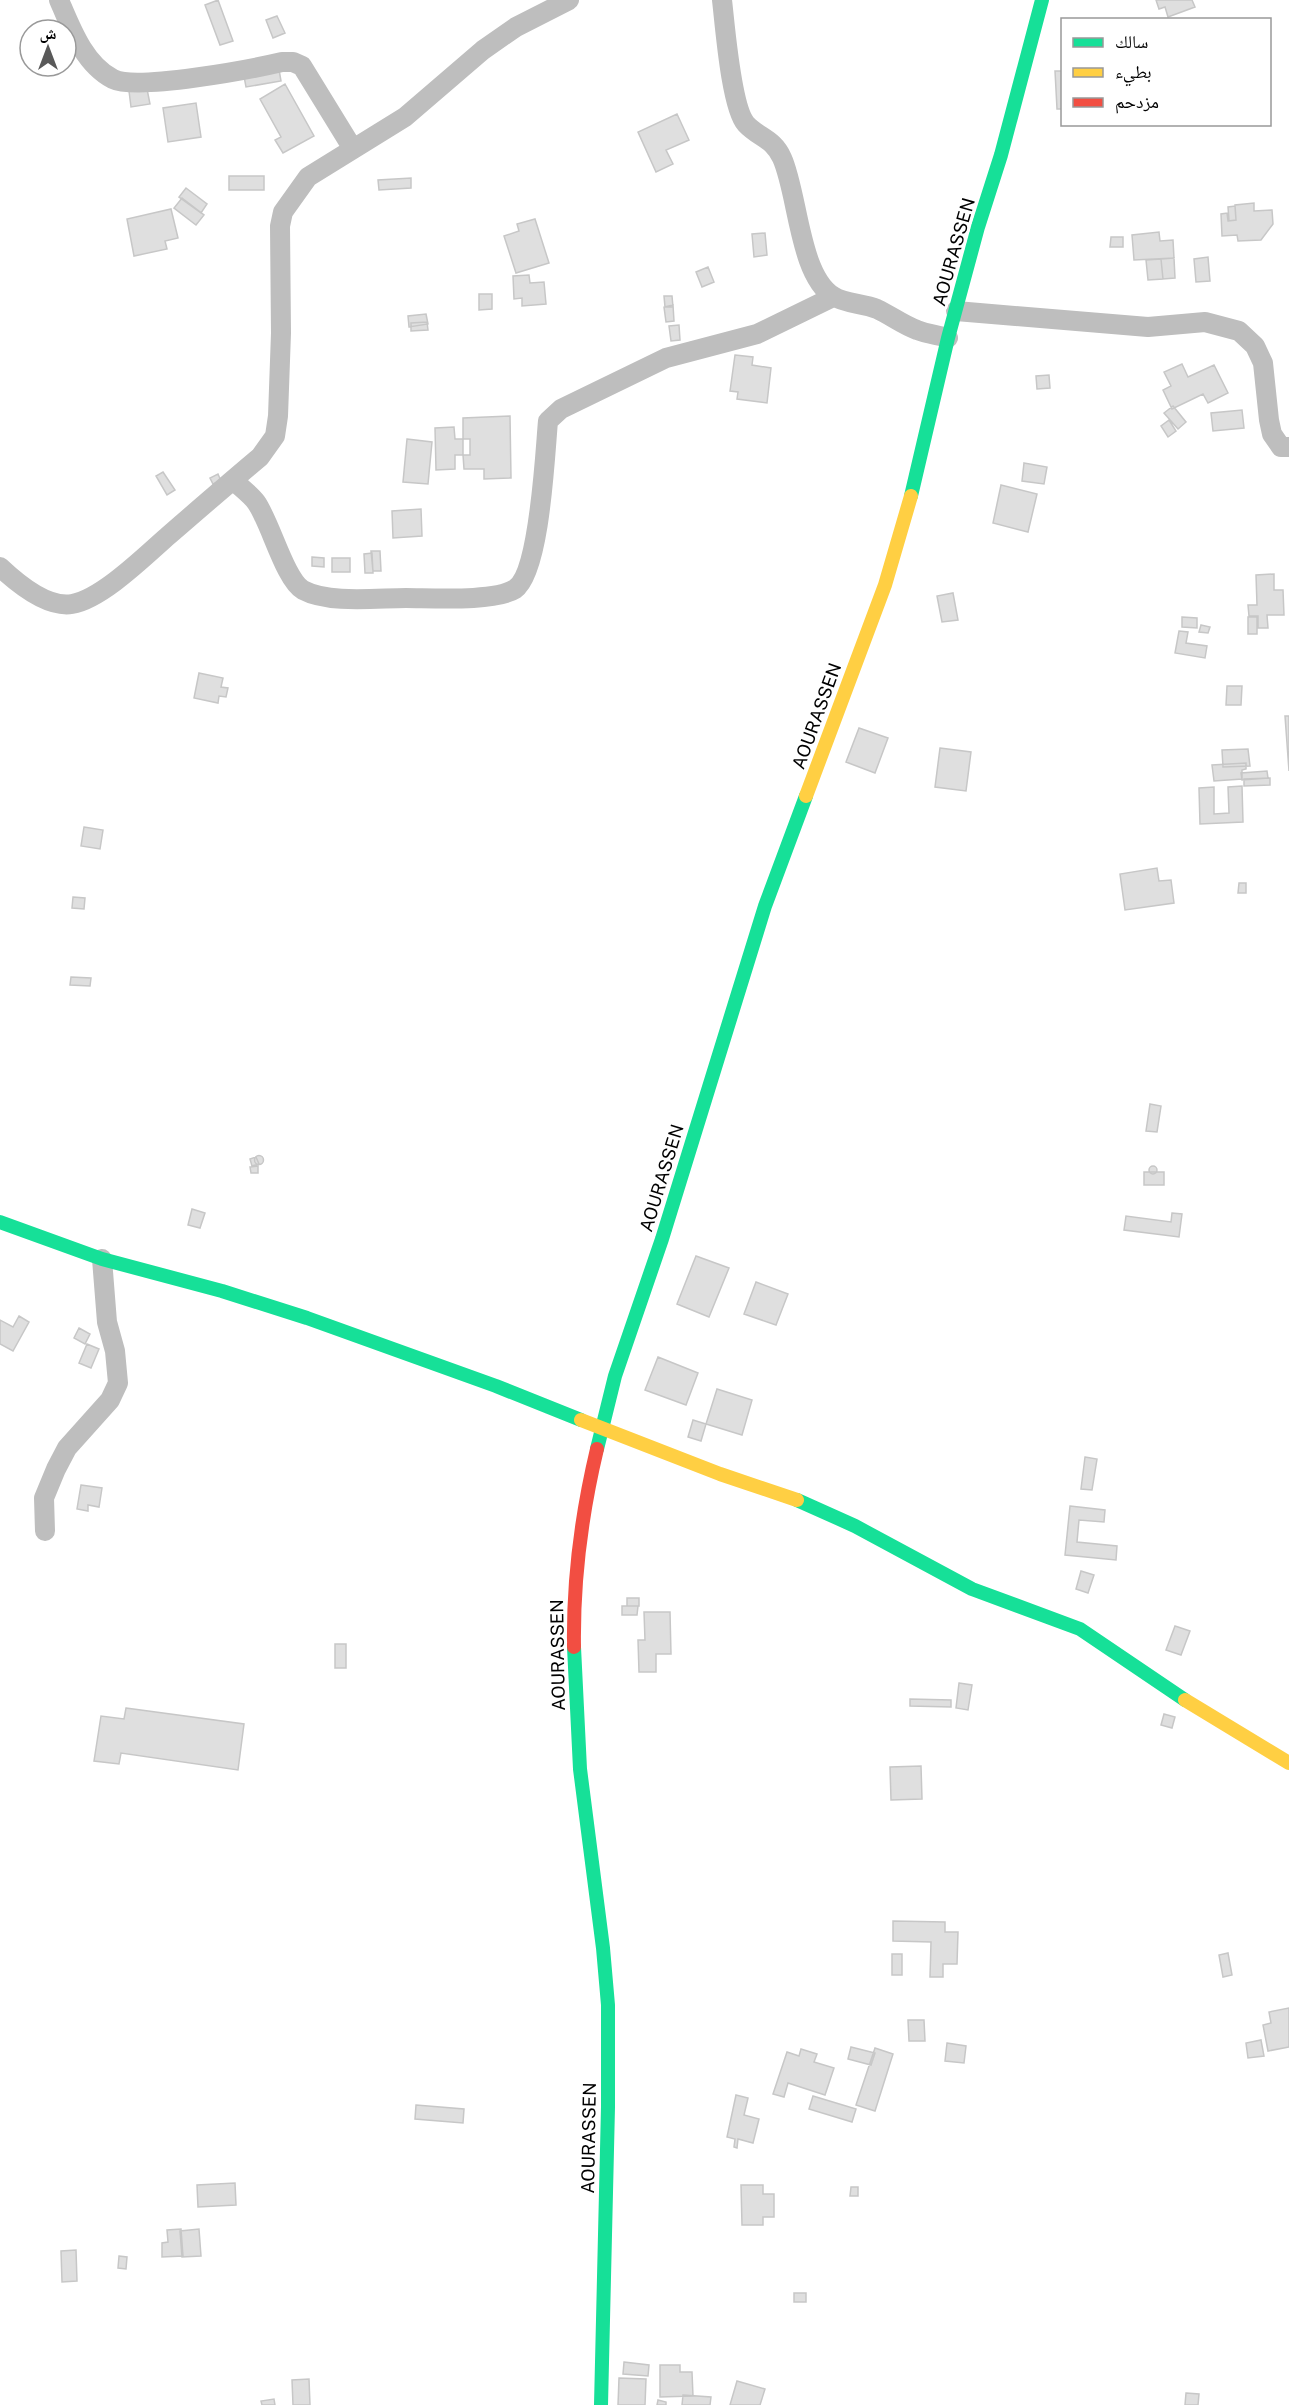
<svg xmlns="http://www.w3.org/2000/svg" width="1289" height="2405" font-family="'Public Sans','Noto Naskh Arabic',sans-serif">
  <rect width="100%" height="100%" fill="#fff"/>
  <!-- building -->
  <path fill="#dfdfdf" stroke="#c7c7c7" stroke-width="1.5" d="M218,0L233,41L220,45L205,5Z
    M1156,0H1192L1195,7L1168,17L1165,7L1159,9Z
    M277,16L285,33L273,38L266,20Z
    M278,64L281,81L246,87L243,71Z
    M1055,71H1062V109H1057Z
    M285,84L314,136L283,153L275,140L281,137L260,99Z
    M147,89L150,104L131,107L129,91Z
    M196,103L201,137L168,142L163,108Z
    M677,114L689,140L666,150L673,164L656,172L638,132Z
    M229,176H264V190H229Z
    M411,178V188L379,190L378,180Z
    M186,188L207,204L201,213L179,197Z
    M182,198L204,215L196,225L174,208Z
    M1254,203V211L1272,210L1273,224L1261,240L1238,241L1237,235L1222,236L1221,214L1227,213L1228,221L1236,220L1235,205Z
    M1235,206L1236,220L1229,221L1228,207Z
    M171,209L178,238L165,241L167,249L134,256L127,219Z
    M535,219L549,263L516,273L504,236L519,231L517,224Z
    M1159,232L1160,241L1173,240L1174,258L1134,260L1132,235Z
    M765,233L767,255L754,257L752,234Z
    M1111,237H1123V247H1110Z
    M1208,257L1210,281L1196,282L1194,259Z
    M1174,258L1175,278L1163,279L1161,259Z
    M1161,259L1163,279L1148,280L1146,260Z
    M708,267L714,282L702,287L696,272Z
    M529,275L530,283L544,282L546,304L522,306V298L514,299L513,276Z
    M479,294H492V309L479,310Z
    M664,296H672L673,307H665Z
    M673,305L674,321L666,322L664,307Z
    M426,314L428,324L409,327L408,316Z
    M427,322L428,330L411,331V323Z
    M679,325L680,340L671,341L669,326Z
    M735,355L753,357L752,365L771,368L767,403L737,399L738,392L730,391Z
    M1182,364L1188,377L1214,365L1228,393L1208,403L1203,394L1172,409L1163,390L1171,386L1164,372Z
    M1049,375L1050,388L1037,389L1036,376Z
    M1173,406L1186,422L1178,429L1164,413Z
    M1242,410L1244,428L1213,431L1211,413Z
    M510,416L511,478L484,479V469H464L463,455H470V439H463V418Z
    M1169,420L1176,431L1168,437L1161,426Z
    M454,427L455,439H463V455H455V469L436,470L435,428Z
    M407,439L432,442L428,484L403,482Z
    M1024,463L1047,467L1044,484L1022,481Z
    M163,472L175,490L167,495L156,476Z
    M218,474L221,481L213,484L210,478Z
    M1001,485L1037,494L1028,532L993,523Z
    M421,509L422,536L393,538L392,511Z
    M371,551H380L381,571H373Z
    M372,553L373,573H365L364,554Z
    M312,557L324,558V567L312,566Z
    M332,558H350V572H332Z
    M1274,574V590H1283L1284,615H1267L1268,628H1258V616H1249L1248,605H1257L1256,575Z
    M953,593L958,620L942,622L937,596Z
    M1182,617L1197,618V628L1182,627Z
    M1248,617H1257V634H1248Z
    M1201,625L1210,627L1208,633L1199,632Z
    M1179,631L1188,632L1186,643L1207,646L1205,658L1175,653Z
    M199,673L223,678L221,687L228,688L226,697L219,696L218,703L194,698Z
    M1227,686H1242L1241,705H1226Z
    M1285,716H1289V771Z
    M859,728L888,738L875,773L846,762Z
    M940,748L971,752L966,791L935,787Z
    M1248,749L1250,766L1223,767L1222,750Z
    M1246,763V769L1242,770V779L1214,781L1212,765Z
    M1267,771L1268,778L1242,780L1241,773Z
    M1270,778V785L1244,786V779Z
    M1242,786L1243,822L1200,824L1199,788L1214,787V814L1229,813L1228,787Z
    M84,827L103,830L100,849L81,846Z
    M1157,868L1159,881L1171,880L1174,903L1125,910L1120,874Z
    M1239,883H1246V893H1238Z
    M73,897L85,898L84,909L72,908Z
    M71,977L91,978L90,986L70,985Z
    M1150,1104L1161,1106L1157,1132L1146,1131Z
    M254.5 1160a4.5 4.5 0 1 1 9 0a4.5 4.5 0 1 1-9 0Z
    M256,1157L259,1164L252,1166L250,1159Z
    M258,1166V1173H251L250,1167Z
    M1149 1170a4 4 0 1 1 8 0a4 4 0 1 1-8 0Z
    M1144,1172H1164V1185H1144Z
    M192,1209L205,1213L200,1228L188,1225Z
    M1172,1213L1182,1214L1179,1237L1124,1230L1126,1216L1171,1222Z
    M696,1256L729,1268L709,1317L677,1304Z
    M756,1282L788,1294L776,1325L744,1314Z
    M19,1316L29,1322L13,1351L0,1344V1320L13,1327Z
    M79,1328L90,1334L85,1344L74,1338Z
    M87,1344L99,1349L91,1368L79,1363Z
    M658,1357L698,1373L686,1405L645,1390Z
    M717,1389L752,1400L742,1435L706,1424Z
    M693,1420L706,1424L701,1441L688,1437Z
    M1085,1457L1097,1459L1092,1490L1081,1489Z
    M81,1485L102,1488L99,1507L88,1505V1511L77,1509Z
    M1070,1506L1105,1510L1104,1522L1079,1520L1077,1542L1117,1546L1116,1560L1065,1555Z
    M1081,1571L1094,1575L1088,1593L1076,1589Z
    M627,1598H639V1606H627Z
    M622,1606H638L637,1615H622Z
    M644,1612H670L671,1654H656V1672H639L638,1640H645Z
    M1175,1626L1190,1631L1181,1655L1166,1650Z
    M335,1644H346V1668H335Z
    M959,1683L972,1685L968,1710L956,1708Z
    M910,1699L951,1700V1707L910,1706Z
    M126,1708L244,1724L238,1770L121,1753L119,1764L94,1761L101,1716L124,1719Z
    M1164,1714L1175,1717L1172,1728L1161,1725Z
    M921,1766L922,1799L891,1800L890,1767Z
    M893,1921L945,1922V1932H958L957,1964H943V1977H930L931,1942L893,1941Z
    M1228,1953L1232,1975L1223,1977L1219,1955Z
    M892,1954H902V1975H892Z
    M1289,2008V2047L1268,2051L1263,2025L1271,2023L1269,2012Z
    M908,2020H924L925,2041H909Z
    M1261,2040L1264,2056L1248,2058L1246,2043Z
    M947,2043L966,2046L964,2063L945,2061Z
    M851,2047L875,2053L871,2065L848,2059Z
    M875,2048L893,2054L875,2111L856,2105Z
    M801,2049L817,2054L814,2062L834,2068L825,2095L788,2083L784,2097L773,2094L787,2052L799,2056Z
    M736,2095L748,2098L744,2115L759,2119L753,2143L738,2139L737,2148L734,2147L735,2139L727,2137Z
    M813,2096L856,2109L852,2122L809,2109Z
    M416,2105L464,2109L463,2123L415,2119Z
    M235,2183L236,2205L198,2207L197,2185Z
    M741,2185H763V2194H774V2217H763V2225H742Z
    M851,2187H858V2196H850Z
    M181,2229L183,2256L162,2257V2243L168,2242L167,2230Z
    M199,2229L201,2256L182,2257L180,2231Z
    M76,2250L77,2281L62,2282L61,2251Z
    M119,2256L127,2257L126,2269L118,2268Z
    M794,2293H806V2302H794Z
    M624,2362L649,2365L648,2376L623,2374Z
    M660,2365H680V2372H692L693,2396L660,2397Z
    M619,2378L646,2379L645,2405H618Z
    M309,2379L310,2405H293L292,2380Z
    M737,2381L765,2389L760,2405H730Z
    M1186,2393L1199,2394L1198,2405H1185Z
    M683,2395L711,2397L710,2405H682Z
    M274,2399L275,2405H262L261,2401Z
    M658,2400L666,2402V2405H657Z"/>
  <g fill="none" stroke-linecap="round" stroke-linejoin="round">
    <!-- street -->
    <path stroke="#bebebe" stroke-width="20" d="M59,0C71,28 84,64 113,79C137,91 252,69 282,62H293L302,66L353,149
      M722,0C725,25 731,107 746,124C759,138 773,138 782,158C798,193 799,275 833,296C845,304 863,303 877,309C890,315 903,325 917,330C927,334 938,335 948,338
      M956,311L1148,327L1205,322L1239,331L1255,346L1263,363L1269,420L1272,434L1281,447H1289
      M233,480C240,487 250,494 256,502C270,521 285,580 303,590C329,604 377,598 406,598C432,598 495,602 515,589C540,572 545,453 548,421L561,409L666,358L757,334L833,297
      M0,567C17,583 47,608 72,604C102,599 146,555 169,535C199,509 229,483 260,457L275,436L278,416L281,333L280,226L283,212L308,177L405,117L483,50L516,27L569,0
      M45,1531L44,1498L56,1469L67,1448L110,1400L118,1383L115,1351L107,1322L102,1259"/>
    <!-- fast -->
    <path stroke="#16e098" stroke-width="14" d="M911,496L948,338L978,227L1001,155L1042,0
      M0,1222L102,1259L222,1291L307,1318L496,1386L581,1420
      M597,1449L615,1376L662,1239L765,906L806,796
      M797,1500L855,1526L972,1589L1080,1629L1185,1700
      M574,1647L580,1769L603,1948L608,2005V2107L601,2405"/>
    <!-- slow -->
    <path stroke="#ffcf43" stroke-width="14" d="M806,796L885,585L911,496
      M581,1420L720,1474L797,1500
      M1185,1700L1289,1763"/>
    <!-- jam -->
    <path stroke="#f24e42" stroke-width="14" d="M574,1647C573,1582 582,1512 597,1449"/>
  </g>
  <g text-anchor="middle" stroke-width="6" stroke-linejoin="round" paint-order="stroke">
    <!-- street labels -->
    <g font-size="18" fill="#000" stroke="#fff">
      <text transform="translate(954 252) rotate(-74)" y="6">AOURASSEN</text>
      <text transform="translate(817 716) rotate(-70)" y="6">AOURASSEN</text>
      <text transform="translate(662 1178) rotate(-73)" y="6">AOURASSEN</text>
      <text transform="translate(558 1655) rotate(-91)" y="6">AOURASSEN</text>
      <text transform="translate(589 2138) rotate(-89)" y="6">AOURASSEN</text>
    </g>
  </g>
  <!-- legend -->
  <rect x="1061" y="18" width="210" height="108" fill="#ffffff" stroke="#999999" stroke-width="1.5"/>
  <rect x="1073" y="38" width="30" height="9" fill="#16e098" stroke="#999999" stroke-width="1.5"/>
  <text x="1115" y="48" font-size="18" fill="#000000">سالك</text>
  <rect x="1073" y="68" width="30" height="9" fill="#ffcf43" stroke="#999999" stroke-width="1.5"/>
  <text x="1115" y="78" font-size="18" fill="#000000">بطيء</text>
  <rect x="1073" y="98" width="30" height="9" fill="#f24e42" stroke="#999999" stroke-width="1.5"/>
  <text x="1115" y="108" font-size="18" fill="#000000">مزدحم</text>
  <!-- north arrow -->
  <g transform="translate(48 48)"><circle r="28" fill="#ffffff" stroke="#999999" stroke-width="1.5"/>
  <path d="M0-4.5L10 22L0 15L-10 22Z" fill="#595959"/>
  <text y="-9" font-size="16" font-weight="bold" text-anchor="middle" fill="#000000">ش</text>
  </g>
</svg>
